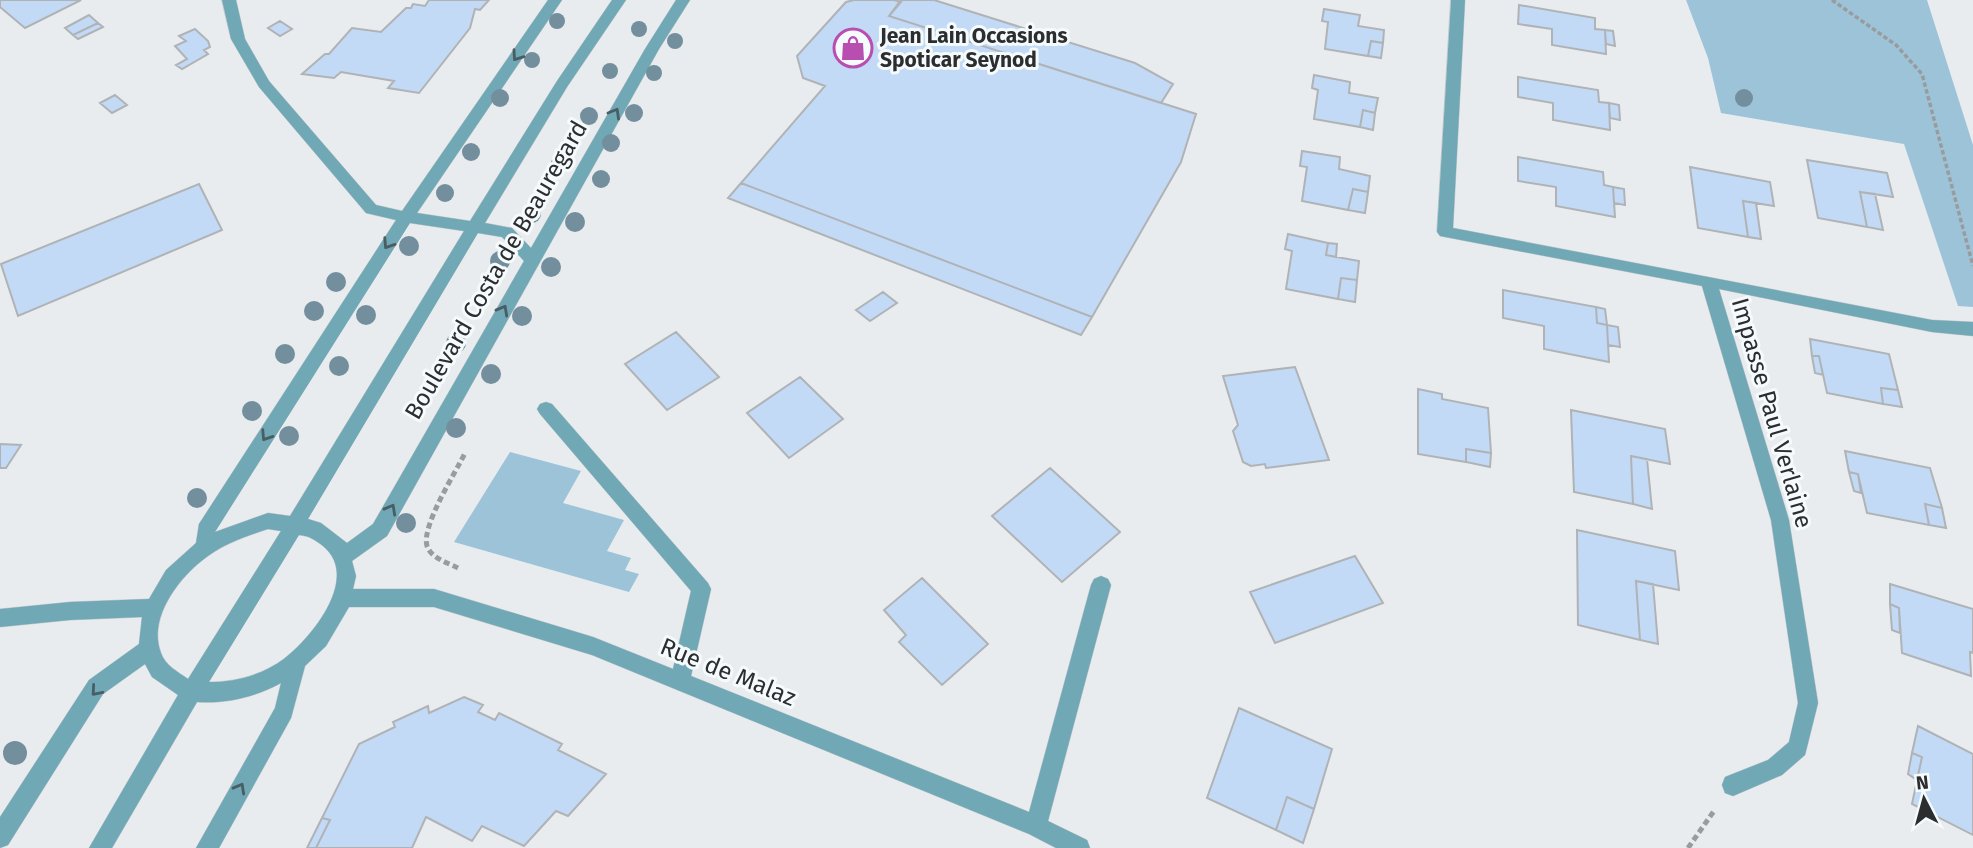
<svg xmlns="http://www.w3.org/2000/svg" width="1973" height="848" font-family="'Fira Sans',sans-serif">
  <rect width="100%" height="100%" fill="#e8ecef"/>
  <!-- green -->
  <path fill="#9dc3d9" d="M1686,0H1927L1973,145V307L1958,306L1904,144L1721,113L1708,58Z
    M510,452L581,471L563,503L624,520L607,551L631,558L625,570L639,574L629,592L454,542Z"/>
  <!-- building -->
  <path fill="#c3daf6" stroke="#b0b3b6" stroke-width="2" d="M0,0H81L25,28L0,7Z
    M429,0H489L480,10L475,9L470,28L419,93L388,88L394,81L341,72L334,78L302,74L325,54H329L352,28L381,32L406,8H411L413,4L425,6Z
    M854,0H894L901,2L889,16L1196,114L1181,162L1092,317L741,183L825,86L803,78L797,56L846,2Z
    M901,0H934L1135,63L1173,84L1161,103L889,16Z
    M1519,5L1595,18V29L1605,30L1606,54L1552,45V29L1518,24Z
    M1324,9L1360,15L1358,26L1384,30L1383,43L1371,41L1368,56L1325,49L1328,22L1322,21Z
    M89,15L98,23L73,35L65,28Z
    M280,21L292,29L280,36L268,28Z
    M98,23L103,27L78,39L73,35Z
    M195,29L208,41L210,47L204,50L208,54L182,69L176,65L187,59L175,46L186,41L179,36Z
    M1605,30L1613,31L1615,46L1606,44Z
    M1371,41L1383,43L1381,58L1368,56Z
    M1314,75L1350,82L1349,93L1378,98L1375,113L1363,110L1360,127L1314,119L1318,90L1312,88Z
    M1518,77L1598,90L1599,102L1609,103L1610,130L1553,120V103L1518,97Z
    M115,95L127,105L112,113L100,103Z
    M1609,103L1619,105L1620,120L1610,118Z
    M1363,110L1375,113L1373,130L1360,127Z
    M1302,151L1340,157L1339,169L1370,176L1368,192L1353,189L1348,210L1302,201L1307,167L1300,166Z
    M1518,157L1603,172L1604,185L1613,187L1615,217L1556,206V187L1518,181Z
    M1807,160L1887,173L1893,197L1860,192L1867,227L1818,218Z
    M1690,167L1770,182L1774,206L1743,201L1748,237L1698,228Z
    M741,183L1092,317L1081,335L728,198Z
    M199,184L222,230L18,316L1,264Z
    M1613,187L1624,189L1625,205L1614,203Z
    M1353,189L1368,192L1365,213L1348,210Z
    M1860,192L1875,194L1883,230L1867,227Z
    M1743,201L1756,203L1761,239L1748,237Z
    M1288,234L1328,243L1326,255L1359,261L1357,280L1341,278L1338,299L1286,289L1292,251L1285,249Z
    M1328,243L1337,244L1336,257L1326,255Z
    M1341,278L1357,280L1355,302L1338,299Z
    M1503,290L1596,307L1597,323L1607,325L1609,362L1544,349V326L1503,318Z
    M883,292L897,303L870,321L856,310Z
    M1596,307L1605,309L1607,325L1597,323Z
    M1607,325L1618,327L1620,347L1608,345Z
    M676,332L719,377L667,410L625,364Z
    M1810,339L1889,354L1898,390L1881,388L1883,404L1827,393L1819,356H1812Z
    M1812,356H1819L1823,375L1815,373Z
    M1295,367L1329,460L1266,468L1265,464L1251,466L1243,462L1233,431L1238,425L1223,376Z
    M800,377L843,419L789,458L747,413Z
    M1881,388L1898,390L1902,407L1883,404Z
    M1418,389L1442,394V399L1488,408L1491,453L1466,449V462L1418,454Z
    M1571,410L1665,429L1670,464L1631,456L1633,504L1574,492Z
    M0,444L21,445L6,468H0Z
    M1466,449L1491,453L1490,467L1466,462Z
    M1845,451L1930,468L1942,508L1925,504L1929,525L1867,513L1858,474L1849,472Z
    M1631,456L1647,459L1652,509L1633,504Z
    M1050,468L1120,532L1062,582L992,516Z
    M1849,472L1858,474L1861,493L1854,491Z
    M1925,504L1942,508L1946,528L1929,525Z
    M1577,530L1675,551L1679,590L1636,581L1640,640L1578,625Z
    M1355,556L1383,603L1275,643L1250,592Z
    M922,578L988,644L942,685L899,642L906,635L884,610Z
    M1636,581L1653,584L1658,644L1640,640Z
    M1890,584L1973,609V653L1970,652L1971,676L1902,653L1899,608L1890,604Z
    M1890,604L1899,608L1900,633L1892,630Z
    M464,697L483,705L478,712L495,720L499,713L562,744L558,750L606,774L568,816L556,811L524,846L482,826L472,841L426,817L412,848H316L330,820L322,818L359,744L395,727L393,722L428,706L429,713Z
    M1239,708L1332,749L1314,809L1287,797L1276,830L1207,798Z
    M1918,726L1973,754V835L1912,804L1922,757L1912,753Z
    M1912,753L1922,757L1917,780L1908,774Z
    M1287,797L1314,809L1303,843L1276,830Z
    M322,818L330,820L316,848H307Z"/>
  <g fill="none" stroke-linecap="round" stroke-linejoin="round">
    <defs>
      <path id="minor" d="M222,0H236L245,39L269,81L376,205L402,211L548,0H562L417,213L470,221L557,81L612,0H626L567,87L485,223L512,228L531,248L645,49L676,0H690L659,49L387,536L352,561L356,576L353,589H434L593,637L673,669L691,591L540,414L537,409L540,404L546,402L552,404L708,583L711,589L691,676L1029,812L1091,585L1094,579L1101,576L1108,579L1111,585L1048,821L1087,840L1090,848H1056L1029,834L592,655L434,607H349L326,646L305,666L291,718L219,848H196L275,708L281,683C255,697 227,704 197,702L112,848H89L178,695L152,677L145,664L103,694L8,845L0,848V817L89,680L139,644L142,617L70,620L0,627V609L70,602L149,599L166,570L196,543L199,524L396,220L366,213L259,87L231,39ZM410,223L464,231L290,516L268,513L215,532ZM478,233L502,237L524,261L373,524L347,543L321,523L308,519ZM268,529L281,531L188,679C178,672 165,665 161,653C147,617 181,575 208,556C226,543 247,536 268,529ZM299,535C310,536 315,540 323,546C361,577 312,637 285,658C263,675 235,682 209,682Z
        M1451,0H1465L1453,228L1932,320L1973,322V336L1932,332L1719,289L1789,520L1818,703L1805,755L1782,775L1733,796L1725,793L1722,785L1725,777L1768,760L1789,742L1798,703L1771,520L1702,286L1440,236L1437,232Z"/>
    </defs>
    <!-- minor casing -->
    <use href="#minor" stroke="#c6cacc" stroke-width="1"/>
    <!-- path-far1 -->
    <path stroke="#999c9e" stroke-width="3.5" stroke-dasharray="4.5 2.5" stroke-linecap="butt" d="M1832,0L1896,45L1922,74L1973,266"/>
    <!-- path -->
    <path stroke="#999c9e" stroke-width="5" stroke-dasharray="6 3.5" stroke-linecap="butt" d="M458,568C448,563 431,558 427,546C421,526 456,472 465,453
      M1688,848L1714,811"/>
    <!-- minor -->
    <use href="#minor" fill="#71a8b6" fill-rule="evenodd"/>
  </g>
  <!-- trees -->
  <g fill="#738e9d">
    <circle cx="557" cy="21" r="8"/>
    <circle cx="639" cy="29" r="8"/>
    <circle cx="675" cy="41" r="8"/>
    <circle cx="532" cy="60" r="8"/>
    <circle cx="610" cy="71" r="8"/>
    <circle cx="654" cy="73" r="8"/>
    <circle cx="500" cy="98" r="9"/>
    <circle cx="1744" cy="98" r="9"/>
    <circle cx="634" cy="113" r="9"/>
    <circle cx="589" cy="116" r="9"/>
    <circle cx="611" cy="143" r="9"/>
    <circle cx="471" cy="152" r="9"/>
    <circle cx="560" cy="164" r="9"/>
    <circle cx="601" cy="179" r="9"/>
    <circle cx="445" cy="193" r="9"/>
    <circle cx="532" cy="214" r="9"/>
    <circle cx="575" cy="222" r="10"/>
    <circle cx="409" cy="246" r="10"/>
    <circle cx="500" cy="261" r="10"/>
    <circle cx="551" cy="267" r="10"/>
    <circle cx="336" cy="282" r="10"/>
    <circle cx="314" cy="311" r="10"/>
    <circle cx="366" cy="315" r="10"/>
    <circle cx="522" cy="316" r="10"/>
    <circle cx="456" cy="343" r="10"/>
    <circle cx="285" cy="354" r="10"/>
    <circle cx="339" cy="366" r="10"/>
    <circle cx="491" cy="374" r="10"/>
    <circle cx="252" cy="411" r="10"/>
    <circle cx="456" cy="428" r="10"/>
    <circle cx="289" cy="436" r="10"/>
    <circle cx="197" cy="498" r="10"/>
    <circle cx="406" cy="523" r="10"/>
    <circle cx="15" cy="753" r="12"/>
  </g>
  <!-- one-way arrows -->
  <defs><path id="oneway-chevron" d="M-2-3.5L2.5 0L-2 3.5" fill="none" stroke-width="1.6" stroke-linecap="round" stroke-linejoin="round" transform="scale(1.75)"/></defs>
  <g stroke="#485e64">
    <use href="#oneway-chevron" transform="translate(517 56) rotate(125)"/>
    <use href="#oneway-chevron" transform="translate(615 113) rotate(-60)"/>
    <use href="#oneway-chevron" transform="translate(388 244) rotate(123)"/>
    <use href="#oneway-chevron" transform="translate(503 310) rotate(-61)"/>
    <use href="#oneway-chevron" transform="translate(266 436) rotate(123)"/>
    <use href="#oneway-chevron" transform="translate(391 509) rotate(-61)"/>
    <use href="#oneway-chevron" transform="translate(96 691) rotate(131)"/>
    <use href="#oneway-chevron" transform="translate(240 788) rotate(-61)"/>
  </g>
  <!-- icons -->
  <defs>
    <symbol id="shop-ring" viewBox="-11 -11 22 22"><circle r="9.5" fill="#f5fafc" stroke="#b84eb0" stroke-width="1.5"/><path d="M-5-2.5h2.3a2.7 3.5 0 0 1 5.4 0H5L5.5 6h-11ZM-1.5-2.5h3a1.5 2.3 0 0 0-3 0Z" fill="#b84eb0"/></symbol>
  </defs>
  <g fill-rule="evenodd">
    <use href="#shop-ring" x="831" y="26" width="44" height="44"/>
  </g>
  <g text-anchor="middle" stroke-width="6" stroke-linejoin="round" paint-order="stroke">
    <!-- far-poi labels -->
    <g font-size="21" font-weight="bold" fill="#2c2d2e" stroke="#f5fafc" text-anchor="start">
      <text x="880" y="43">Jean Lain Occasions<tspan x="880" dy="24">Spoticar Seynod</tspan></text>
    </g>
    <!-- street labels -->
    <g font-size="24" fill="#2c2d2e" stroke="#f5fafc">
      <text transform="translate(496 270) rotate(-60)" y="8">Boulevard Costa de Beauregard</text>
      <text transform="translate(1772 413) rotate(74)" y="8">Impasse Paul Verlaine</text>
      <text transform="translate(728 672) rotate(22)" y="8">Rue de Malaz</text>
    </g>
  </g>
  <!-- north arrow -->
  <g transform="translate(1924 799) rotate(354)" stroke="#f5fafc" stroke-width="5" paint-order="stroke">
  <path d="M0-5L12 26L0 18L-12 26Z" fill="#2c2d2e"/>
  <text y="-10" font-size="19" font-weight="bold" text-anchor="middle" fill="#2c2d2e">N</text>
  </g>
</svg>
